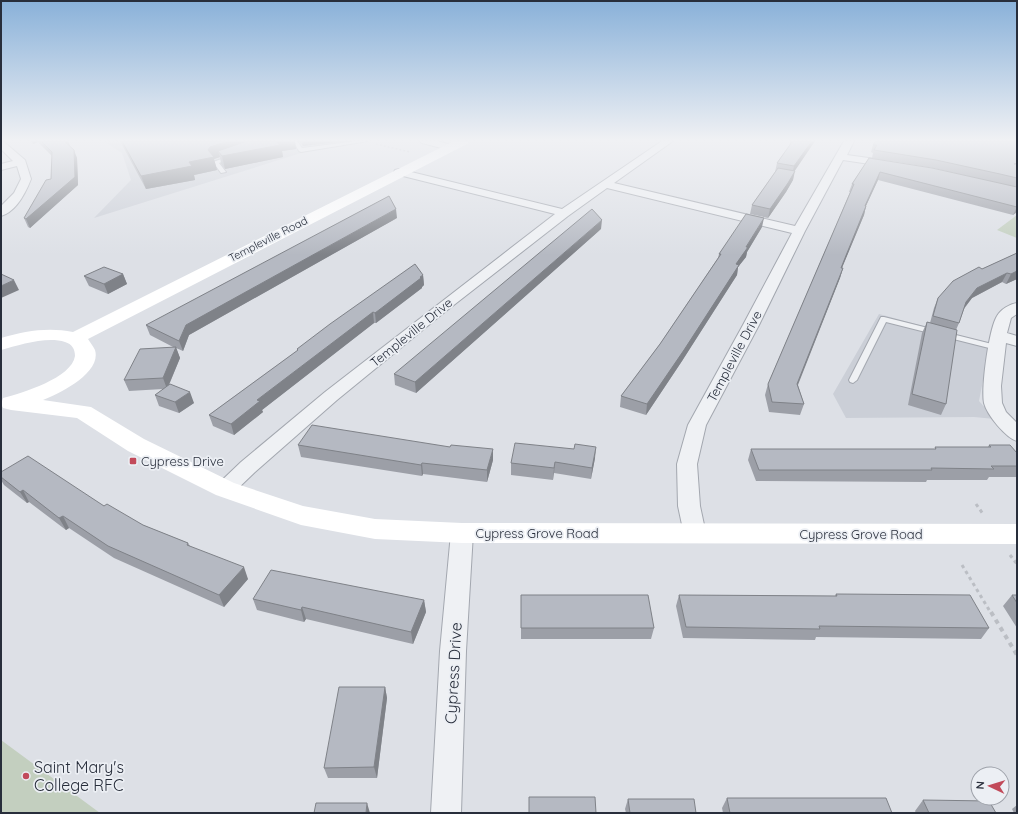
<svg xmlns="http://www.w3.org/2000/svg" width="1018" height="814" font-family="Quicksand,sans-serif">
  <rect width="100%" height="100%" fill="#dde0e6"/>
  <!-- built -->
  <path fill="#cbcfd7" d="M103,141H370L298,151L301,153L94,218L131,180L122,153Z
    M879,314L990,344L979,401L995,419L974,417L846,418L833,394Z"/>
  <!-- green -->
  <path fill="#c3cfbf" d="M1017,215V238L997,230Z
    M1,739V740L100,813H1Z"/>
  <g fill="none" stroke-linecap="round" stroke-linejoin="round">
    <defs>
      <path id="service" d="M293,141H297L302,148L357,141H368L301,152L299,151Z
        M230,156L235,157L219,163L226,172L221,173L213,162Z
        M881,317H884L1000,346L1001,348L997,350L886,322L857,380L853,383L850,382L849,380Z"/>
      <path id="minor" d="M1,141L4,142L25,160L31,179C26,192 16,212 1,216V206L14,193L21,179L17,166L1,170V164L13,161L1,149Z
        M420,141H436L453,145L454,147L449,150L422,143Z
        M662,141H673L614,183L795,226L844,141H854L847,155L890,161L895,164L890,167L843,160L805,231L759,325L706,425L697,464L700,506L706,534L703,540L695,542L687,540L684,534L678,506L677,464L688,425L743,325L792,233L607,188L568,216L441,315L337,400L255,472L232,494L225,496L218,494L215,489L218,484L241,462L325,392L555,214L395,174L394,172L395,170L399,169L562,209Z
        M1017,303V314L1011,318L1007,333L1017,336V346L1006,343L1001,386L1002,403L1006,412L1017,423V441C1006,438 987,415 984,403C981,387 989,329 997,316C1001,309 1010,304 1017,303Z
        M462,525L470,527L473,533L466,651L461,813H431L440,651L451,533L454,527Z"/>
    </defs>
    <!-- service casing -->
    <use href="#service" stroke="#a3a7af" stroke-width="2"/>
    <!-- minor casing -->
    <use href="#minor" stroke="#a3a7af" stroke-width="2"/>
    <!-- path-far2 -->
    <path stroke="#bbbec4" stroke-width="1.5" stroke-dasharray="2 2" stroke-linecap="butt" d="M376,144L410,152"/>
    <!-- path-far1 -->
    <path stroke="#bbbec4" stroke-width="3" stroke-dasharray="3.5 3.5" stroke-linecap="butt" d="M976,504L983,514
      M1010,555L1017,564
      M962,565L991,613"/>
    <!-- path -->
    <path stroke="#bbbec4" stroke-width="4" stroke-dasharray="4.5 4.5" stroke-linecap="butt" d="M991,612L1017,655"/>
    <!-- service -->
    <use href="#service" fill="#eff1f4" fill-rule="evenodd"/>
    <!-- minor -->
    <use href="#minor" fill="#eff1f4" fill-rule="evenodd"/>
    <!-- secondary -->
    <path fill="#fff" fill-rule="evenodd" d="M454,141H469L467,144L88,339C90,342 93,346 95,350C102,373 59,394 43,400L91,407L144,439L234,483L303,506L375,519L462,523L1017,524V544L462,543L375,539L301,525L216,495L128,451L77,418L11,410L3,408L1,404L3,398C22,393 72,378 75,356C75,349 72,344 65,342C47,336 19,345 1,350V338C25,331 48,327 73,332Z"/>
  </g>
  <!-- wall -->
  <path fill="#9c9fa7" d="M31,141H68L70,146L77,158L78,185L30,228L28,227L24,218L51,179L52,156L38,142L33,144Z
    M120,141H295L296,149L282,151L283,157L225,169L221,164L220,157L214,159L217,170L194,175L195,180L146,189Z
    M299,141H347L303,146Z
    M791,141H815L794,171L793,180L786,192L768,218L750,214L752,205L775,172L777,163L789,146Z
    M1017,142V212L1013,215L878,180L866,206L864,215L842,268H843L840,278L798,385L804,404L800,415L769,412L765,395L768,384L838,221L850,192H849L852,184L869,158L1010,186L933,168L872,158L873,153L871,152L873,145Z
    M397,218L189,335L183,351L176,348L180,358L169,385L194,403L179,413L159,406L155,395L163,389L129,391L124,380L175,348L150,335L146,325Z
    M762,227L747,252L746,257L738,267L737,275L682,361L646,415L620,407L621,396L660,344L718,258L719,254Z
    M601,229L416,393L395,385L394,374Z
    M1017,253V279L1006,284L1002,282L972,298L964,309L959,323L956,330L946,404L941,415L908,405L922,333L927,322L930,323L934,308L938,298L982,269Z
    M123,274L127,284L108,294L89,286L84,276Z
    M423,275L424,285L422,287V288L376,323H374L262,410L263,412L234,435L213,426L209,415L297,351V349Z
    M298,445L450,447L493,460L487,482L423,474L422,476L301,457Z
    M989,445L1017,453V477H989L987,480H927L926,482L756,481L748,460L751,449H935V447H988Z
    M595,458L591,479L554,473L553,480L511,475V463Z
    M1,472L104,506L143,525L188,543L190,546L248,579L224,607L114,558L69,528L66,530L29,502L27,503L4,485L1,480Z
    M836,594L989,628L981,639L816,637L815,640L683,638L676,606L679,595L835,596Z
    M521,595L654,628L651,639H521Z
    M1012,595H1017V628L1003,606Z
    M253,599L424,600L426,612L413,644L306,619L304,622L257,610Z
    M385,687L387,698L377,778H328L324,768Z
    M727,798L892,813H723L722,808Z
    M628,799L696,813H626L625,809Z
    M923,800L996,813H916L915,811Z
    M1017,805V813H1014L1012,809Z"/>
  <!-- shaded-wall -->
  <path fill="#7f8288" d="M32,141H37L38,142L33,144Z
    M63,141H68L70,146L65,147Z
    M228,141H295L296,149L282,151L283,157L225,169L222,156L218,151L220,157L214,159L217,170L194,175L195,180L146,189L141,176L189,162L208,150L210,147Z
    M302,141H347L303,146Z
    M812,141H815L792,175L794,166Z
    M74,150L77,158L78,185L30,228L26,219Z
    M795,171L793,180L786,192L768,218L770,209Z
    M880,172L878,180L862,214L865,206Z
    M866,206L864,215L838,277L841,268Z
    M1017,207V212L1013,215Z
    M396,209L397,218L189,335L183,351L179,341L186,325Z
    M764,218L762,227L747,252L746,257L738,267L737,275L682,361L646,415L647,404L736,264Z
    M602,220L601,229L416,393L415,382Z
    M843,268L840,278L794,394L797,384Z
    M1017,271V279L1006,284L1011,274Z
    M1007,273L1002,282L972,298L961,312L966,302L977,288Z
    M123,274L127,284L108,294L104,284Z
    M423,275L424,285L422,287V288L376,323L375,313Z
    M14,280L19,290L1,298V286Z
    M373,312L374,323L262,410L263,412L234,435L231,424L257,400Z
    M176,347L180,358L167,389L163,378Z
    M190,392L194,403L179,413L175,402Z
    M596,447L595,458L591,479L592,468Z
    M493,449V460L487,482V470Z
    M555,462L554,473L553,480L554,468Z
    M422,463L423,474L422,476L421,465Z
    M23,490L29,502L27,503L20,492Z
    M63,516L69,528L66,530L59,518Z
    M244,567L248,579L224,607L219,595Z
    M424,600L426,612L413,644L411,632Z
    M302,607L306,619L304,622L301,610Z
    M385,687L387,698L377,778L374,767Z
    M367,803L370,813H366Z"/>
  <!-- building -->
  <path fill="#b5b9c2" stroke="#7f8288" d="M41,141H64L74,150L75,177L26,219L24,218L46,180L51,179L52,152Z
    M122,141H228L210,147L208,150L214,157L189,162L192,166L141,176Z
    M247,141H276L280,145L222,156L218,151Z
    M791,141H812L794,166L777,163L792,142H790Z
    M876,141H1010L1017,142V163L1014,164H1017V178L1000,174L936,160L874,150L877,145H873Z
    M869,158L932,168L1017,187V207L880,172L865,206H866L841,268H843L797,384L804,404L772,402L768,384L838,221L854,184H852Z
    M778,168L795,171L788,183L770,209L752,205Z
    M389,196L396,209L186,325L179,341L146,325Z
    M592,209L602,220L415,382L394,374Z
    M746,214L764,218L746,247H748L736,264L739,265L684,350L647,404L621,396L660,344L721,254H719Z
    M1017,253V271L1011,274L1007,273L977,288L966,302L959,323L933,316L938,298L953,281L979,267L982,269Z
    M415,264L423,275L420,277L421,278L375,313L373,312L257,400L260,401L231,424L209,415L298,350L297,349L330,324Z
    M104,267L123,274L104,284L84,276Z
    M1,274L14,280L1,286Z
    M927,322L957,330L946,404L912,394Z
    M176,347L163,378L124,380L140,349Z
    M170,384L190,392L175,402L155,395Z
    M312,425L450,447L451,445L493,449L487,470L422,463L421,465L298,445Z
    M515,443L574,449L575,444L596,447L592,468L555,462L554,468L511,463Z
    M989,445H1010L1017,453V466H991L994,469L931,468L932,470H759L751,449H936L935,447H991Z
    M28,456L104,506L107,504L143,525L188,543L187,545L244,567L219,595L108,546L63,516L59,518L23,490L20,492L1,477V472Z
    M271,570L424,600L411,632L302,607L301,610L253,599Z
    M836,594L970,595L989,628L819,626L820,629L686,627L679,595L837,596Z
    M521,595H648L654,628H521Z
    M1012,595H1017V603Z
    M339,687H385L374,767L324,768Z
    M529,797H595L596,813H529Z
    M727,798H886L892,813H730Z
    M628,799H694L696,813H630Z
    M923,800L989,801L996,813H929Z
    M316,803H367L366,813H314Z"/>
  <!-- sky -->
  <linearGradient id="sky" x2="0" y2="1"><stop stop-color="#89b1d9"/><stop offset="0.55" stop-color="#f0f1f4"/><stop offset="1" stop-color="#f0f1f4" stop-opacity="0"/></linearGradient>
  <rect width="1018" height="255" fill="url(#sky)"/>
  <!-- markers -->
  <g fill="#c24a5a" stroke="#eceff4" stroke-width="1.5">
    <rect x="129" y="457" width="8" height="8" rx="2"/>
    <circle cx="26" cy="776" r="4"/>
  </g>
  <g text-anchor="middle" stroke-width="3.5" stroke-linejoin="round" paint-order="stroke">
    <!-- far-street labels -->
    <g font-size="11" fill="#282e3b" stroke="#eceff4">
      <text transform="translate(268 239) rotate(-27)" y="4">Templeville Road</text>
    </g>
    <!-- street labels -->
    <g font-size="13" fill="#282e3b" stroke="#eceff4">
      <text transform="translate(411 332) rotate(-39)" y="5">Templeville Drive</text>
      <text transform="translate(734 356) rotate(-62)" y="5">Templeville Drive</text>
      <text x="537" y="538">Cypress Grove Road</text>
      <text x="861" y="539">Cypress Grove Road</text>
    </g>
    <!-- poi labels -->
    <g font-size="13" fill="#282e3b" stroke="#eceff4" text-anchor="start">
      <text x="141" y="466">Cypress Drive</text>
    </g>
    <!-- near-street labels -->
    <g font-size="16" fill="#282e3b" stroke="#eceff4">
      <text transform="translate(453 673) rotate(-87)" y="6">Cypress Drive</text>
    </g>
    <!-- near-poi labels -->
    <g font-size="16" fill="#282e3b" stroke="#eceff4" text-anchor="start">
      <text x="34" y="773">Saint Mary's<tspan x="34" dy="18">College RFC</tspan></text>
    </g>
  </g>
  <!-- border -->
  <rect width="1018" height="814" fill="none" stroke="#282e3b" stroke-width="4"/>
  <!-- north arrow -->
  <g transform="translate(990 786) rotate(274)"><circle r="19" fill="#eceff4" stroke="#9ea2aa"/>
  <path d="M0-3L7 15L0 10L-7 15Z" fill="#c24a5a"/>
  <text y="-6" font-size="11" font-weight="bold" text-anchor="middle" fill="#282e3b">N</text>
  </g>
</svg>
